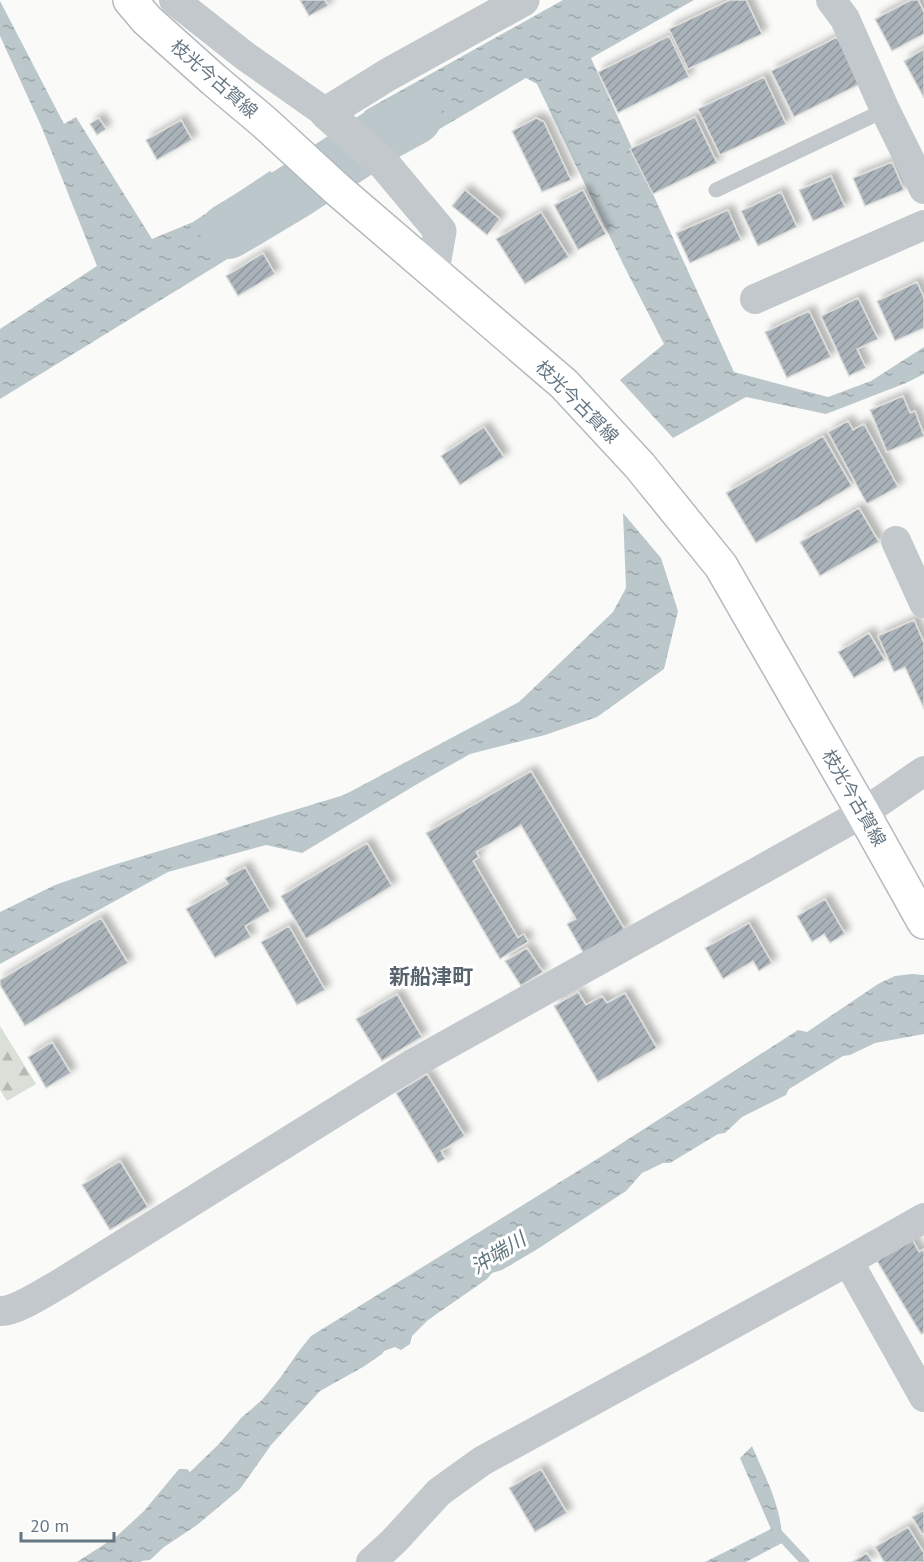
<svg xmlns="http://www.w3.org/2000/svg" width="924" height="1562" font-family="'PT Sans','Noto Sans JP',sans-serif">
  <defs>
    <pattern id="forest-firs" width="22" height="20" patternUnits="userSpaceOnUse" patternTransform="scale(1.5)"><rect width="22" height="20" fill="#dadfd7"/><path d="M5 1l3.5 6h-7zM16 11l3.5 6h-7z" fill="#b4b9b4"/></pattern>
    <pattern id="water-ripples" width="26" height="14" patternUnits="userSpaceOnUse" patternTransform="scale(1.5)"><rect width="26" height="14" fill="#bbc7cb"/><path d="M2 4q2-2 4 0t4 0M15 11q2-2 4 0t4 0" fill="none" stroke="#9ca6aa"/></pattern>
    <pattern id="building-hatch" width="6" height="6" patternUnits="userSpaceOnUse" patternTransform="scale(1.5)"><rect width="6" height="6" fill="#aab3b9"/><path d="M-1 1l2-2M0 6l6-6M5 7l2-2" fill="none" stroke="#8e969c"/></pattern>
    <filter id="shadow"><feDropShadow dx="5.5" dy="-5.5" stdDeviation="3" flood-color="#0004"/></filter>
  </defs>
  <rect width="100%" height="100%" fill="#fafaf8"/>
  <!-- forest -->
  <path fill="url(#forest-firs)" d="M0,1026L36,1084L7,1101L0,1090Z"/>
  <!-- water -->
  <path fill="url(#water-ripples)" d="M563,0H694L591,58L734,372L828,397L871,381L924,347V374L906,383L826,414L746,397L673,438L620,380L664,344L624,266L537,84L526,78L397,154L360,118L366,110Z
    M0,1L64,124L76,117L152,239L193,222L270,171L312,207L0,399V329L97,266L42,128L0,36Z
    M623,513L661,558L678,611L664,669L597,717L545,735L470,754L419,783L302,853L266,845L168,872L0,964V912L55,885L110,866L344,795L519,702L613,612L626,588Z
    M912,974L924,975V1034L875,1043L850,1055L843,1056L789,1089L786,1095L742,1117L725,1133L718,1134L670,1163H663L642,1173L626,1191L536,1250L502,1270L492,1273L487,1279L428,1320L412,1336L410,1344L401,1350L395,1347L384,1351L382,1354L363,1367L320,1391L271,1445L240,1489L197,1525L164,1547L150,1560L142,1561L141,1562H77L117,1536L144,1511L179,1469H187L190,1472L219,1444L241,1418L262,1400L280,1378L299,1351L311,1336L602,1156L798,1030L807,1032L878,984L895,976Z
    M752,1446C765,1477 783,1509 782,1543L746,1562H705L771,1529L740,1458Z"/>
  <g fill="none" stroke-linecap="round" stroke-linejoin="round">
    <!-- stream -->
    <path stroke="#bbc7cb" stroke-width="9" d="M776,1528L777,1532L805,1562"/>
    <!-- river -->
    <path stroke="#bbc7cb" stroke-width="56" d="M228,231L292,193L381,135L414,117"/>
  </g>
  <!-- building -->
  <path fill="url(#building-hatch)" stroke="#dcdcda" stroke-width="1.5" filter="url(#shadow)" d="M300,0H325L328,6L309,16Z
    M730,0H746L762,34L688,69L669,29Z
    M911,0H918L924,12V34L892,51L875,19Z
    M669,36L689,77L618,113L598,72Z
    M837,37L860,84L794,117L771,71Z
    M924,49V98L904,61Z
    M764,77L786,124L720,155L698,109Z
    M695,117L717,163L653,194L630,149Z
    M99,118L106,129L97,135L90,124Z
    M536,118L544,122L571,180L542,192L512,131Z
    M181,120L192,140L157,160L146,140Z
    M892,162L904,190L865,206L853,178Z
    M831,176L845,207L813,221L799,190Z
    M465,190L500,219L487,235L452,206Z
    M583,190L606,234L578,250L554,205Z
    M781,192L797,227L758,246L741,211Z
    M728,210L741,240L690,263L676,233Z
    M541,212L569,257L525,284L496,239Z
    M263,253L275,274L238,296L226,276Z
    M917,282L924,298V328L895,341L877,301Z
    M858,298L878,339L857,349L866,368L849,376L821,316Z
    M809,311L831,357L787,378L765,332Z
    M903,396L910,413L915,411L924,436L887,452L870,410Z
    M848,421L853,430L864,424L898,487L867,504L828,432Z
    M484,427L504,457L460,485L441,456Z
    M823,436L852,486L756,543L726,493Z
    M859,508L879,542L820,576L800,542Z
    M914,620L924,643V709L905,667L894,672L878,636Z
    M869,633L885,660L854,678L838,652Z
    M531,771L625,930L584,954L567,924L576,919L521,825L476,852L479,857L473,861L518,938L524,934L528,942L500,959L426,833Z
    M367,843L392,886L306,939L281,896Z
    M245,867L270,911L245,926L251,937L215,958L186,909L228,884L225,878Z
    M825,899L845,934L830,943L824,934L812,942L797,916Z
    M101,918L128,963L25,1026L0,985V980Z
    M749,923L772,963L759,971L753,961L723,979L705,948Z
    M289,926L325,990L297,1005L261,942Z
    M527,948L543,972L521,986L505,961Z
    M578,992L586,1005L602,996L607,1003L625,993L657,1048L598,1082L554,1006Z
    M397,994L422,1037L382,1061L356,1019Z
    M52,1042L71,1073L46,1088L28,1057Z
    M427,1074L465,1136L441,1151L445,1159L438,1163L396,1093Z
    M120,1161L148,1207L110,1230L82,1185Z
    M912,1239L919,1252L924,1249V1333L921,1334L877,1261Z
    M541,1469L567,1513L535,1532L509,1488Z
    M924,1510V1533L922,1534L912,1517Z
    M908,1527L924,1553V1562H884L875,1547Z
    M867,1553L872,1562H852Z"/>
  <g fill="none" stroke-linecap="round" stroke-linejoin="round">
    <defs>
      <path id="secondary" d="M130,0L147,20L214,80L264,122L338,190L564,384L640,466L721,566L863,813L924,922"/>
    </defs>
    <!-- secondary casing -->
    <use href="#secondary" stroke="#b3babf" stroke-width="36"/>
    <!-- service -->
    <path stroke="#c3c8cc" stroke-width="15" d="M716,190L885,110"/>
    <!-- minor -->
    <path stroke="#c3c8cc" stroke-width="30" d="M174,0L245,56L326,113
      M831,0L845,19L885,110L924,189
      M755,299L924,225
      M896,541L924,603
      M848,1261L924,1397
      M0,1311C15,1312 47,1291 61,1283L414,1063L863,813L924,771
      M371,1562L394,1541L439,1492L482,1461L848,1261L924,1218"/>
    <!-- tertiary -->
    <path stroke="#c3c8cc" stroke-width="33" d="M433,271L440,231L384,164L326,113L389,74L523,0"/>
    <!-- secondary -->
    <use href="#secondary" stroke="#fff" stroke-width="33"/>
  </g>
  <g text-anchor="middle" stroke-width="6" stroke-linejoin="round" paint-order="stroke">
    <!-- street labels -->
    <g font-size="18" fill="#657683" stroke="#fff">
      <text transform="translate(214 79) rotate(41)" y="6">枝光今古賀線</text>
      <text transform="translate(577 402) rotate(45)" y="6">枝光今古賀線</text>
      <text transform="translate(854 798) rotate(60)" y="6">枝光今古賀線</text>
    </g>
    <!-- water labels -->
    <g font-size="20" font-style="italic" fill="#60757c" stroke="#fff">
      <text transform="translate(498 1253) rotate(-32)" y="7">沖端川</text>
    </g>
    <!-- quarter labels -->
    <g font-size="21" font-weight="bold" fill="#57646e" stroke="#fff">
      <text x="431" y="984">新船津町</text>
    </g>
  </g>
  <!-- scale -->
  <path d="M21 1532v9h93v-9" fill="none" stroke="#657683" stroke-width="3"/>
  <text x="30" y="1532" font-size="18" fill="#657683" stroke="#ffffff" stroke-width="4.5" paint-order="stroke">20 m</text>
</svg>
